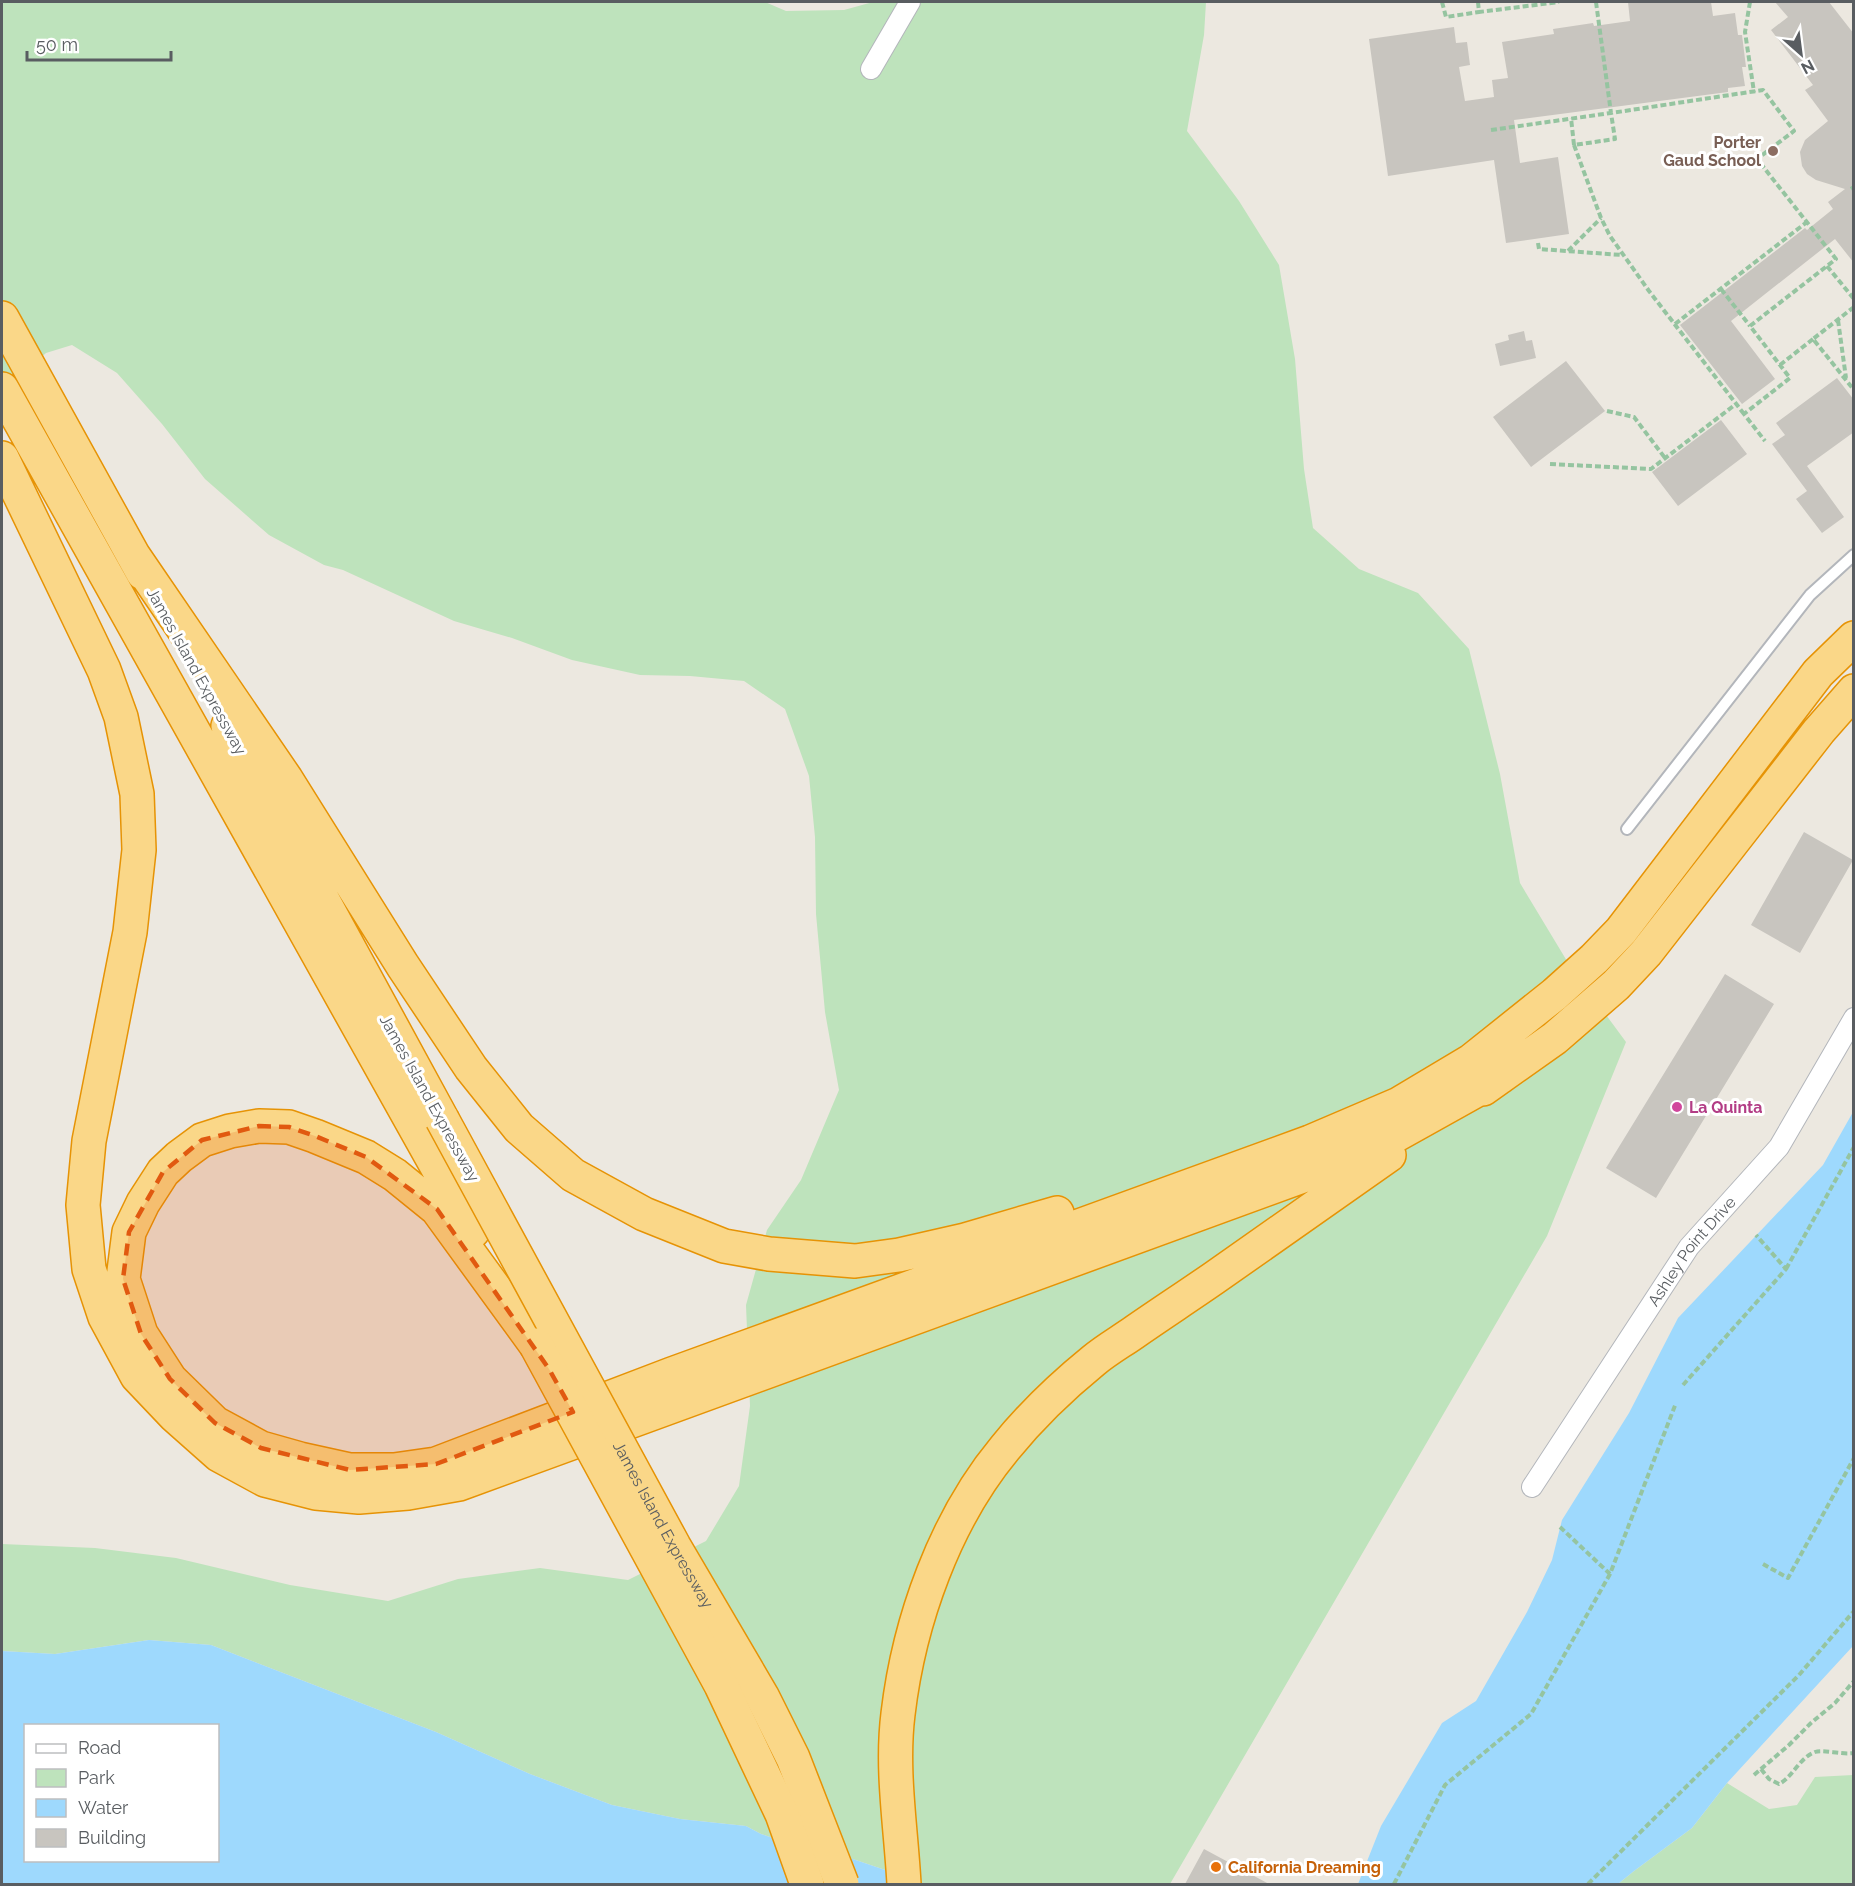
<svg xmlns="http://www.w3.org/2000/svg" width="1855" height="1886" font-family="Raleway,sans-serif">
  <rect width="100%" height="100%" fill="#ece8e0"/>
  <!-- green -->
  <path fill="#bee3bc" d="M2,2H765L786,11L844,10L873,2H1206L1204,35L1187,131L1239,201L1279,265L1295,359L1304,469L1313,528L1359,569L1418,593L1469,649L1500,774L1520,883L1570,966L1626,1042L1547,1236L1170,1884H912L891,1872L841,1855L790,1844L761,1834L746,1826L680,1819L612,1805L530,1774L436,1732L211,1645L149,1640L55,1654L2,1651V1544L95,1548L176,1558L290,1585L388,1601L458,1579L540,1568L628,1580L706,1541L739,1486L750,1406L746,1305L767,1230L801,1180L839,1090L825,1012L816,914L815,837L809,776L785,709L744,681L690,676L640,675L572,660L512,638L454,621L343,570L324,565L269,535L205,479L162,424L117,373L72,345L46,353L2,391Z
    M1853,1775V1884H1618L1634,1871L1692,1828L1727,1783L1769,1809L1797,1805L1815,1777Z"/>
  <!-- water -->
  <path fill="#9ed9fd" fill-rule="evenodd" d="M1853,1112V1646L1727,1783L1692,1828L1634,1871L1618,1884H1358L1381,1826L1442,1723L1476,1701L1527,1612L1552,1560L1562,1520L1629,1413L1678,1318L1823,1165Z
    M149,1640L211,1645L436,1732L530,1774L612,1805L680,1819L746,1826L761,1834L790,1844L841,1855L891,1872L912,1884H2V1651L55,1654ZM26,1726H218V1860H26Z"/>
  <!-- building -->
  <path fill="#c8c5bf" d="M1628,2H1711L1713,16L1735,13L1738,35H1742L1746,67H1742L1745,86L1728,88V92L1514,120L1520,163L1558,157L1569,234L1506,243L1494,160L1388,176L1369,39L1454,27L1456,43L1467,42L1470,65L1459,67L1465,101L1494,97L1492,80L1508,78L1502,42L1554,34L1553,29L1593,23L1594,26L1630,21Z
    M1775,2H1829L1854,34V263L1835,239L1731,321L1775,379L1742,404L1680,325L1805,228L1807,230L1833,209L1828,202L1845,189L1816,180L1807,174L1802,166L1800,152L1805,140L1828,121L1805,90L1813,85L1771,30L1788,17Z
    M1524,331L1526,341L1532,340L1536,358L1500,366L1495,344L1509,340L1508,335Z
    M1566,361L1605,411L1531,467L1493,417Z
    M1837,378L1854,400V432L1807,466L1844,517L1822,533L1796,499L1807,491L1772,444L1785,435L1776,423Z
    M1721,420L1747,454L1678,506L1652,472Z
    M1804,832L1853,860L1800,953L1751,925Z
    M1725,974L1774,1004L1656,1198L1606,1168Z
    M1204,1849L1269,1884H1185Z"/>
  <g fill="none" stroke-linecap="round" stroke-linejoin="round">
    <defs>
      <path id="service" d="M1627,829L1810,595L1854,555"/>
      <g id="minor">
        <path d="M871,69L910,2"/>
        <path id="s1" d="M1532,1487L1689,1247L1779,1147L1854,1018"/>
      </g>
      <path id="motorway" d="M2,318L143,573
        M2,389L473,1231
        M2,458L104,670L121,717L137,794L139,850L130,932L89,1141L83,1205L89,1269L105,1317L137,1376L175,1416L219,1455L265,1480L316,1493L359,1497L408,1493L459,1484L1330,1166L1396,1135L1500,1077
        M133,555L286,779L403,966L471,1068L519,1128L573,1175L644,1214L724,1246L769,1254L855,1261L899,1255L965,1240L1057,1213
        M228,726L442,1119
        M1483,1089L1555,1038L1616,985L1646,953L1819,731L1854,691
        M536,1345L437,1209L395,1175L366,1157L315,1136L289,1127L259,1126L230,1131L202,1140L179,1157L163,1172L143,1203L129,1232L123,1279L141,1334L170,1379L215,1423L261,1448L300,1459L350,1470H394L436,1464L672,1374L1310,1142L1399,1104L1471,1061L1555,994L1594,959L1621,931L1818,673L1854,638
        M904,1884C901,1828 891,1770 898,1714C909,1621 945,1520 1005,1448C1031,1416 1061,1387 1093,1361C1106,1350 1122,1341 1136,1331C1162,1313 1188,1296 1214,1278C1273,1237 1331,1196 1389,1155"/>
    </defs>
    <!-- service casing -->
    <use href="#service" stroke="#b3b6bb" stroke-width="14"/>
    <!-- minor casing -->
    <use href="#minor" stroke="#b3b6bb" stroke-width="22"/>
    <!-- motorway casing -->
    <use href="#motorway" stroke="#e69305" stroke-width="36"/>
    <!-- path -->
    <path stroke="#95c4a0" stroke-width="4" stroke-dasharray="6 3" stroke-linecap="butt" d="M1442,2L1446,17L1479,12
      M1478,2L1479,12L1559,2
      M1596,2L1611,113L1763,90L1794,131L1757,159L1836,259L1750,326L1790,378L1744,414L1765,441
      M1750,2L1745,32L1754,92
      M1491,130L1611,113L1615,139L1574,145L1571,118
      M1574,145L1601,218L1610,236L1649,291L1744,414
      M1851,189L1854,187
      M1538,243L1539,249L1622,255
      M1568,251L1601,218
      M1827,266L1854,299
      M1721,289L1750,326
      M1854,307L1813,339L1854,390
      M1838,320L1846,378
      M1675,324L1807,222
      M1780,365L1813,339
      M1607,411L1634,417L1665,458
      M1550,464L1651,469L1736,404
      M1786,1269L1854,1147
      M1683,1385L1786,1269L1756,1235
      M1560,1527L1610,1574
      M1763,1564L1788,1578L1854,1458
      M1761,1769L1769,1779L1779,1784C1793,1777 1799,1758 1815,1752C1823,1749 1841,1755 1854,1753
      M1754,1775L1789,1745L1811,1723L1835,1703L1854,1681
      M1394,1884L1445,1785L1531,1714L1610,1574L1676,1403
      M1588,1884L1799,1675L1854,1611"/>
    <!-- service -->
    <use href="#service" stroke="#fff" stroke-width="10"/>
    <!-- minor -->
    <use href="#minor" stroke="#fff" stroke-width="20"/>
    <!-- motorway -->
    <use href="#motorway" stroke="#fad788" stroke-width="33"/>
    <defs>
      <g id="motorway-bridge">
        <path id="s2" d="M442,1119L674,1546L762,1696L793,1758L842,1884"/>
        <path d="M536,1345L721,1685L782,1814L807,1884"/>
      </g>
    </defs>
    <!-- motorway-bridge casing -->
    <use href="#motorway-bridge" stroke="#e69305" stroke-width="36" stroke-linecap="butt"/>
    <!-- motorway-bridge -->
    <use href="#motorway-bridge" stroke="#fad788" stroke-width="33"/>
  </g>
  <!-- marked area -->
  <path fill="#e15910" fill-opacity="0.2" stroke="#e15910" stroke-width="4.5" stroke-dasharray="12 8" stroke-linejoin="round" d="M259,1126L289,1127L315,1136L366,1157L437,1209L549,1369L573,1412L436,1464L350,1470L261,1448L215,1423L170,1379L141,1334L123,1279L129,1232L163,1172L202,1140Z"/>
  <!-- markers -->
  <circle fill="#8d6e63" stroke="#fff" stroke-width="2" cx="1773" cy="151" r="6"/>
  <circle fill="#d1479c" stroke="#fff" stroke-width="2" cx="1677" cy="1107" r="6"/>
  <circle fill="#e8710a" stroke="#fff" stroke-width="2" cx="1216" cy="1867" r="6"/>
  <g text-anchor="middle" stroke-width="6" stroke-linejoin="round" paint-order="stroke">
    <!-- education labels -->
    <g font-size="16" font-weight="bold" fill="#785e54" stroke="#fff" text-anchor="end">
      <text x="1761" y="148">Porter<tspan x="1761" dy="18">Gaud School</tspan></text>
    </g>
    <!-- street labels -->
    <g font-size="16" fill="#595d61" stroke="#fff">
      <text transform="translate(197 671) rotate(61)" y="6">James Island Expressway</text>
      <text transform="translate(430 1098) rotate(61)" y="6">James Island Expressway</text>
      <text dy="6" stroke="none"><textPath href="#s1" startOffset="285">Ashley Point Drive</textPath></text>
      <text dy="6" stroke="none"><textPath href="#s2" startOffset="462">James Island Expressway</textPath></text>
    </g>
    <!-- hotel labels -->
    <g font-size="16" font-weight="bold" fill="#b23c85" stroke="#fff" text-anchor="start">
      <text x="1689" y="1113">La Quinta</text>
    </g>
    <!-- food labels -->
    <g font-size="16" font-weight="bold" fill="#c56008" stroke="#fff" text-anchor="start">
      <text x="1228" y="1873">California Dreaming</text>
    </g>
  </g>
  <!-- border -->
  <rect width="1855" height="1886" fill="none" stroke="#595d61" stroke-width="6"/>
  <!-- legend -->
  <rect x="24" y="1724" width="195" height="138" fill="#ffffff" stroke="#bdbec0" stroke-width="1.5"/>
  <rect x="36" y="1744" width="30" height="9" fill="#ffffff" stroke="#bdbec0" stroke-width="1.5"/>
  <text x="78" y="1754" font-size="18" fill="#595d61">Road</text>
  <rect x="36" y="1769" width="30" height="18" fill="#bee3bc" stroke="#bdbec0" stroke-width="1.5"/>
  <text x="78" y="1784" font-size="18" fill="#595d61">Park</text>
  <rect x="36" y="1799" width="30" height="18" fill="#9ed9fd" stroke="#bdbec0" stroke-width="1.5"/>
  <text x="78" y="1814" font-size="18" fill="#595d61">Water</text>
  <rect x="36" y="1829" width="30" height="18" fill="#c8c5bf" stroke="#bdbec0" stroke-width="1.5"/>
  <text x="78" y="1844" font-size="18" fill="#595d61">Building</text>
  <!-- north arrow -->
  <g transform="translate(1801 54) rotate(152)" stroke="#ffffff" stroke-width="4.5" paint-order="stroke">
  <path d="M0-4.5L10 22L0 15L-10 22Z" fill="#595d61"/>
  <text y="-9" font-size="16" font-weight="bold" text-anchor="middle" fill="#595d61">N</text>
  </g>
  <!-- scale -->
  <path d="M27 51v9h144v-9" fill="none" stroke="#595d61" stroke-width="3"/>
  <text x="36" y="51" font-size="18" fill="#595d61" stroke="#ffffff" stroke-width="4.5" paint-order="stroke">50 m</text>
</svg>
